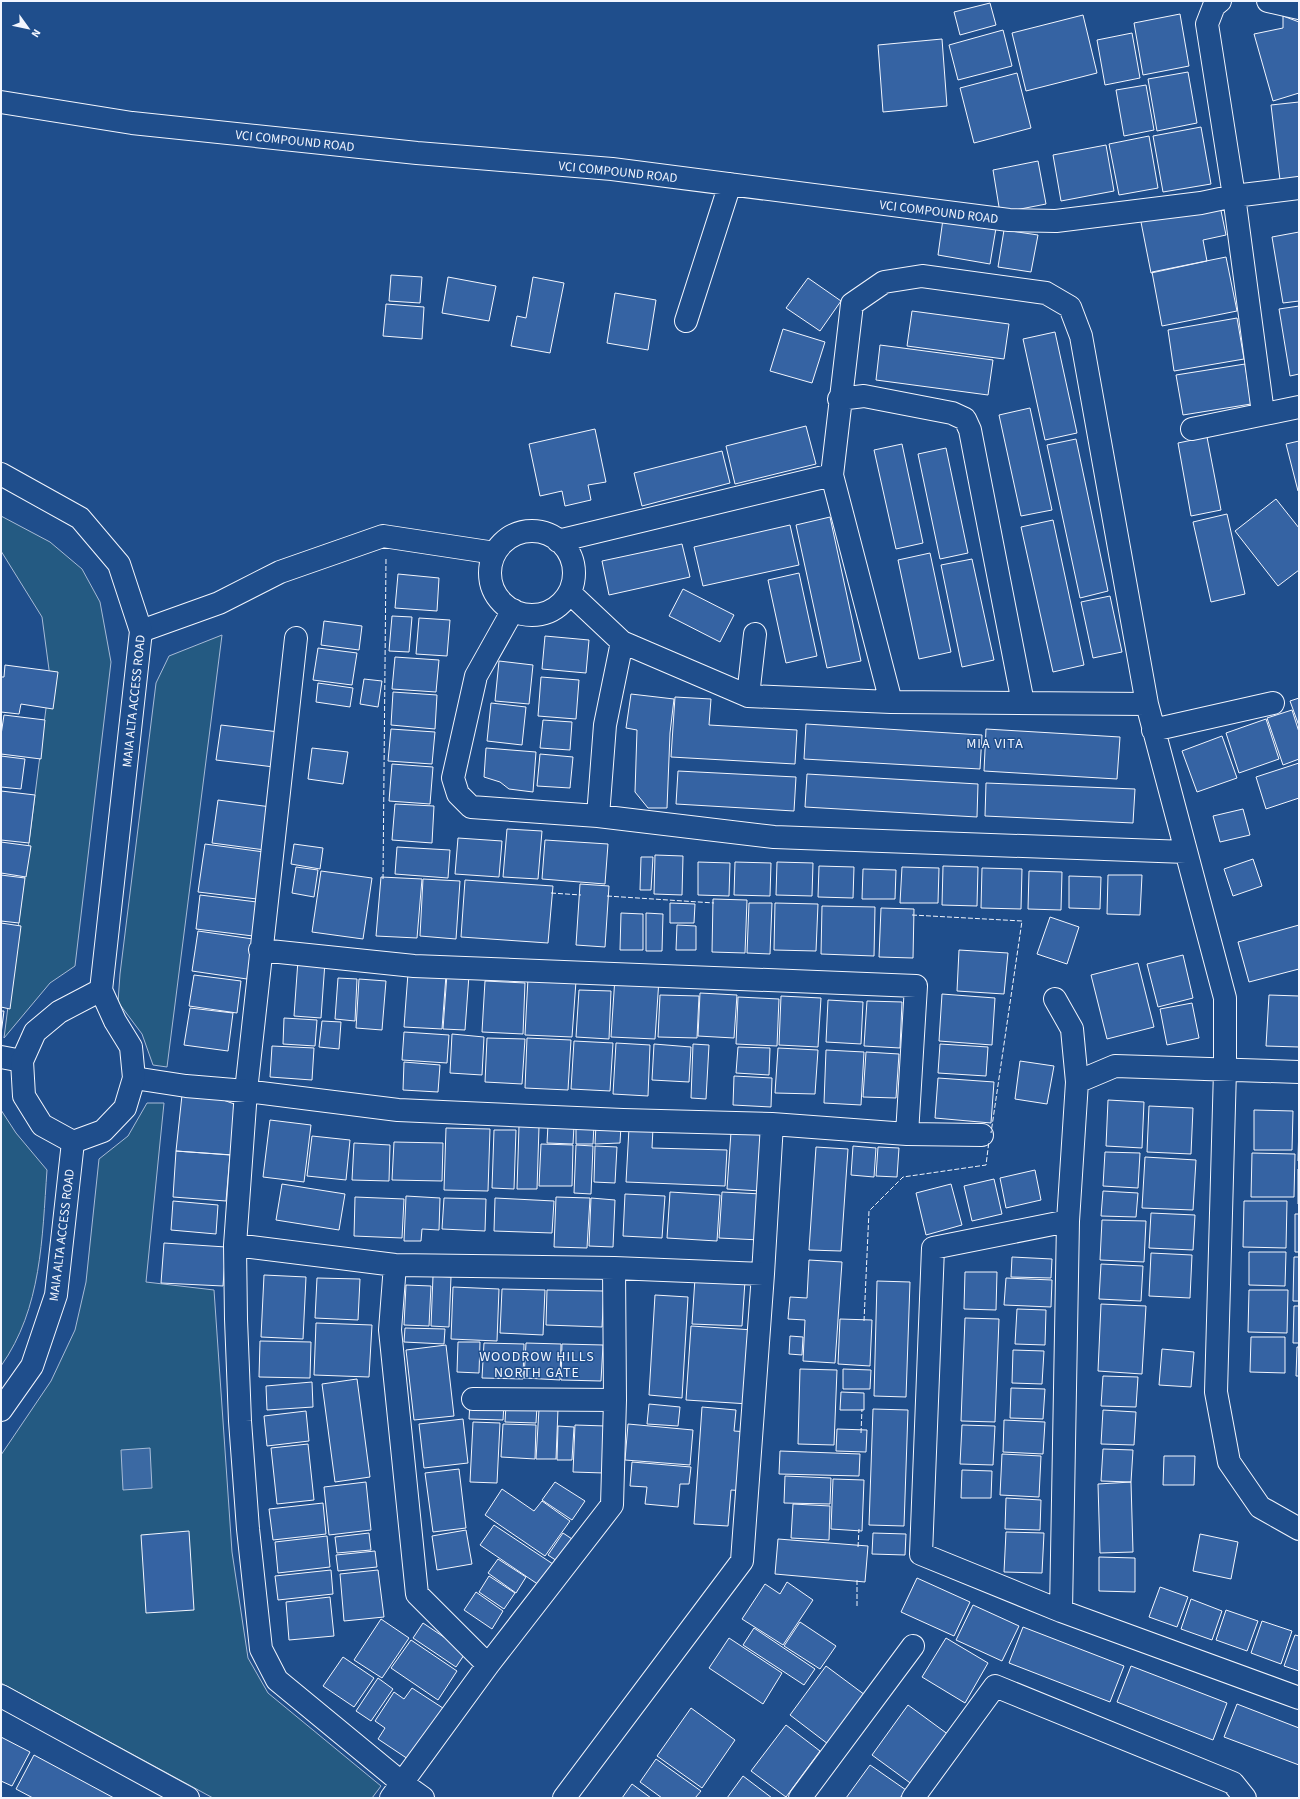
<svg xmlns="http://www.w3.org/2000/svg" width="1300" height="1799" font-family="'Source Sans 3',sans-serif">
  <rect width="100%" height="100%" fill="#1f4e8c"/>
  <!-- green -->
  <path fill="#245a82" stroke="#a8bbd7" d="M1,516L50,542L82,569L100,602L111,662L75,966L50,983L4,1038L50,677L42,617L1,551Z
    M222,635L167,1067L153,1065L142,1034L118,1002L120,974L156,683L169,656Z
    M147,1103H164L146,1282L214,1290L232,1552L248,1658L268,1693L381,1786L372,1798H213L1,1683V1455L51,1381L75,1330L86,1282L99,1159L128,1136Z
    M1,1110L16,1133L47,1170C42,1238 42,1308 1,1366Z"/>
  <!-- water -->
  <path fill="#3b69a3" stroke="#a8bbd7" d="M150,1448L152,1488L123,1490L121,1450Z"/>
  <!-- building -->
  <path fill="#3563a3" stroke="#f2f6ff" d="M990,3L996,25L960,35L954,12Z
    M1180,14L1189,66L1143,75L1134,23Z
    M1083,15L1097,73L1026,91L1012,33Z
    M1283,16L1299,22V93L1273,101L1254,34L1283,28Z
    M1003,30L1012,66L958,80L949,45Z
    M1132,33L1140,78L1105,85L1097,40Z
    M942,39L947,106L883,112L878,45Z
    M1188,72L1197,123L1157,131L1148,79Z
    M1017,73L1031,128L974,143L960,88Z
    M1146,85L1154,130L1124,136L1116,90Z
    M1299,102V178L1280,180L1271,105Z
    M1201,127L1211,184L1163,192L1153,136Z
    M1149,136L1158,188L1119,195L1109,144Z
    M1106,145L1114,191L1061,201L1053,155Z
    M1038,161L1046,204L1000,213L993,170Z
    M1219,201L1226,235L1203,240L1207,261L1151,273L1140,217Z
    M943,219L996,228L990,264L938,255Z
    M1004,230L1038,235L1031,272L998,267Z
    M1299,232V301L1283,303L1272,237Z
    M1226,257L1237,311L1162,326L1152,272Z
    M391,275L422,277L420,303L389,301Z
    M448,277L496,286L489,321L442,313Z
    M533,277L564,283L550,353L511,346L517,316L526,318Z
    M808,278L841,301L820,331L786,308Z
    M615,293L656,300L648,350L607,343Z
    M386,304L424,307L422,339L383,336Z
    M1299,306V374L1290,376L1279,309Z
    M912,311L1009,324L1004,359L907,346Z
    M1237,318L1244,359L1174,371L1168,330Z
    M783,329L825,342L812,383L770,371Z
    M1055,332L1077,433L1045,440L1023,339Z
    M880,345L993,360L988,395L876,380Z
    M1245,364L1251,404L1183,415L1176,375Z
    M1030,408L1052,510L1021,516L999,415Z
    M806,426L816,464L735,484L726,446Z
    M595,429L606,482L588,485L591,500L565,506L562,491L540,496L529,444Z
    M1207,437L1221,510L1191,516L1178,443Z
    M1076,439L1108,591L1080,598L1047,445Z
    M1299,441V491H1298L1286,444Z
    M902,444L923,543L896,549L874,450Z
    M946,448L968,553L940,559L918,454Z
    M722,451L730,483L642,506L634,473Z
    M1276,499L1299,528V570L1278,586L1235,531Z
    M1227,514L1245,594L1211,602L1193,522Z
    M830,517L861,661L827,668L796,525Z
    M1053,520L1084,665L1053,672L1021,527Z
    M790,525L799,565L703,586L694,547Z
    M682,544L690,577L609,595L602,561Z
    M930,553L951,652L919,659L898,560Z
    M972,559L994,660L962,667L941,565Z
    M799,573L817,656L786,663L768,580Z
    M398,574L439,578L437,611L395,608Z
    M683,589L734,615L720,642L669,616Z
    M1110,596L1122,652L1093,658L1081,602Z
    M392,616L412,617L409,652L389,651Z
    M419,618L450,620L447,656L416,654Z
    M324,621L362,626L359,650L321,645Z
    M545,636L589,640L586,673L542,669Z
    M318,648L357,653L352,685L313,680Z
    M395,657L439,660L436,692L392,689Z
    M499,661L533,665L529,704L495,701Z
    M5,665L58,672L53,709L21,704L19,714L1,712V677H4Z
    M541,677L579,680L576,719L538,716Z
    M364,679L382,681L378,707L360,704Z
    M318,683L353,688L350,707L316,702Z
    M393,692L437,695L435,729L391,725Z
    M631,694L674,699L670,733L667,808H648L635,792L637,730L626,728Z
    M675,697L711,699L709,725L797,730L795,764L671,757Z
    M1299,698V726L1290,701Z
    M491,703L526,707L522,745L487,741Z
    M1292,710L1299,732V759L1283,765L1267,718Z
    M4,715L45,720L41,759L1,754V735Z
    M1266,719L1279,759L1239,773L1226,733Z
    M543,720L572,722L570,750L540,748Z
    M806,724L982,735L980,769L804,759Z
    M221,725L279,732L274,767L216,760Z
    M391,729L435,732L432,764L388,761Z
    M986,729L1120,737L1117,779L984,771Z
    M1222,736L1237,778L1197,792L1182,751Z
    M312,748L348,752L343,784L308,779Z
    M486,748L536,752L533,792L509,789L500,782L484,777Z
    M540,754L573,757L570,788L537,786Z
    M1,756L25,759L21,789L1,787Z
    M1299,763V798L1266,809L1256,777Z
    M392,764L433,767L430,804L389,801Z
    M678,771L796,777L794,811L676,804Z
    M807,774L978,784L977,817L805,807Z
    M986,783L1135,789L1133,823L985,816Z
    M1,791L35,795L29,843L1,840Z
    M218,800L271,807L265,850L212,843Z
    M395,804L434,806L432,843L392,840Z
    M1243,809L1250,835L1220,842L1213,816Z
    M507,829L542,831L538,879L503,877Z
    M458,838L502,841L499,877L455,874Z
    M545,840L608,844L605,884L542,879Z
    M1,842L31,846L26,877L1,873Z
    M205,844L264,852L257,899L198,892Z
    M294,844L323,848L320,869L291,864Z
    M397,847L450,850L448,878L395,874Z
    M655,855L683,856L682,895L654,894Z
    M641,857H653L651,890H640Z
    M1253,859L1262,886L1233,896L1224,869Z
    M698,862L730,863L729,896L698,895Z
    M735,862L771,863L770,896L734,895Z
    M777,862L813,863L812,896L776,895Z
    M819,866L854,867L853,898L818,897Z
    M943,866L978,867L977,906L942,905Z
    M296,867L318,870L314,897L292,893Z
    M902,867L939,868L938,903H900Z
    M982,868L1022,869L1021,909L981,908Z
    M863,869L896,870L895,899H862Z
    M321,871L372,878L363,939L312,932Z
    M1029,871L1062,872L1061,910L1028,909Z
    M1,875L25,878L19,923L1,921Z
    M1108,875H1142L1140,915L1107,914Z
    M1069,876L1101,877L1100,909L1069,908Z
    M381,877L422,879L417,938L376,936Z
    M423,879L460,881L456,939L420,936Z
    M465,880L553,886L548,943L461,937Z
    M580,884L609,886L605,947L576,945Z
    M200,895L257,902L253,936L196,929Z
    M713,899L747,900L745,953L712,952Z
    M670,903L695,904L694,923H670Z
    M749,903H772L770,954L747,953Z
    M775,903L818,904L816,951L774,950Z
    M822,906L875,907L874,956L821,954Z
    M881,908L914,909L913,958L879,957Z
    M621,913L643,914V950H620Z
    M646,913L663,914L662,951H646Z
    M1050,917L1079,927L1067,964L1037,954Z
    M1,923L21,926L10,1009L1,1007Z
    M677,925L696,926V950H676Z
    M1299,925V969L1249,982L1238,942Z
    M198,931L253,939L247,979L192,971Z
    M959,950L1008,953L1004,994L957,991Z
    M1183,955L1193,998L1158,1007L1147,964Z
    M298,960L325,962L321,1018L294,1016Z
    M1138,963L1154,1027L1107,1039L1091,975Z
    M408,973L446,975L442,1029L404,1027Z
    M447,974L469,975L465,1030L443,1029Z
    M194,975L241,981L237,1013L189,1006Z
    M615,977L659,979L655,1039L611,1037Z
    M338,978L357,979L355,1021L335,1019Z
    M528,978L576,981L572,1037L525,1035Z
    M359,979L386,981L382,1030L356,1028Z
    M485,981L525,983L523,1034L482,1032Z
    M579,990L611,991L609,1039L576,1037Z
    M700,993L737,995L734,1038L698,1036Z
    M942,994L995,998L992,1045L939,1041Z
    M660,995L699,996L697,1038L658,1037Z
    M1269,995L1299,996V1047L1266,1046Z
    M781,996L821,998L818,1047L779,1045Z
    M738,997L779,999L777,1046L736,1044Z
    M828,1000L863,1002L861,1044L826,1042Z
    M867,1001L902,1002L900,1048L864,1046Z
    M1192,1003L1199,1038L1167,1045L1160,1009Z
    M190,1008L233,1013L228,1051L184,1045Z
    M1,1011H4L1,1034Z
    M284,1018L317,1020L315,1046L283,1044Z
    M322,1021L341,1022L339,1049L319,1047Z
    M404,1032L449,1035L447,1063L402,1060Z
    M452,1034L484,1037L482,1075L450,1073Z
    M487,1038L525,1039L522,1084L485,1082Z
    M527,1038L571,1040L568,1090L525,1088Z
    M574,1041L613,1043L610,1091L571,1089Z
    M616,1043L650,1045L648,1096L613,1094Z
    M654,1044L691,1047L689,1082L652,1080Z
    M693,1044L709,1045L706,1099L691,1098Z
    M940,1044L988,1047L986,1076L938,1073Z
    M272,1046L314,1048L312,1080L270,1077Z
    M738,1047L770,1048L769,1075L736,1073Z
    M778,1048L818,1050L815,1094L775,1093Z
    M826,1050L864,1052L861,1105L824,1103Z
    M866,1052L899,1054L896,1098L863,1097Z
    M1020,1061L1054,1066L1047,1104L1015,1099Z
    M404,1062L440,1065L438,1092L403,1090Z
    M734,1076L772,1078L771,1107L733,1105Z
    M938,1078L994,1082L991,1123L935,1118Z
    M182,1095L215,1097L237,1105L233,1155L176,1151Z
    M1108,1100L1144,1102L1142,1148L1106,1146Z
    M1149,1106L1193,1108L1191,1154L1147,1152Z
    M1254,1110L1293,1111L1292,1150H1254Z
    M270,1120L311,1125L304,1182L263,1177Z
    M1299,1122V1161H1298Z
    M576,1124L594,1125L593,1144H576Z
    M548,1125L574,1126L573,1144L547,1143Z
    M596,1125L621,1126L620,1143L595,1144Z
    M519,1126L539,1127L537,1189H517Z
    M446,1128L490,1129L488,1191L444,1190Z
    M629,1128H653L652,1148L727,1150L725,1186L626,1182Z
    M494,1130H516L514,1189L492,1188Z
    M731,1132L765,1134L761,1191L727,1189Z
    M312,1136L350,1140L346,1180L307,1176Z
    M394,1142L443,1143L442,1181L392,1180Z
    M354,1143L390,1145L389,1181L352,1180Z
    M541,1144L573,1145L572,1186H539Z
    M576,1145L593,1146L591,1194L574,1193Z
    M595,1146L617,1147L615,1183L594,1182Z
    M853,1146L876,1148L874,1177L851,1175Z
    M816,1147L848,1149L841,1251L809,1250Z
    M878,1147L899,1148L897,1177L876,1176Z
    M176,1151L230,1155L226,1201L173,1197Z
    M1105,1152L1140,1153L1138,1188L1103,1186Z
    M1252,1153L1295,1154L1294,1197H1251Z
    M1145,1157L1196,1160L1193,1210L1142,1208Z
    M1298,1169H1299V1204H1298Z
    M1035,1170L1041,1200L1006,1208L1000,1178Z
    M994,1179L1002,1214L972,1221L964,1186Z
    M282,1184L345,1194L339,1230L276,1220Z
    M951,1184L962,1225L926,1235L916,1193Z
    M1103,1191L1138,1193L1136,1217L1101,1216Z
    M670,1192L720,1195L717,1241L667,1238Z
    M722,1192L762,1194L760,1240L719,1238Z
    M625,1194L665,1196L662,1238L623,1236Z
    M406,1196L440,1198L439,1230L422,1229L421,1241H404Z
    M355,1197L404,1199L402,1238L354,1236Z
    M556,1197L590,1198L587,1248L554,1247Z
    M444,1198L486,1199L485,1231L442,1229Z
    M495,1198L554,1201L552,1233L494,1231Z
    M591,1198L615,1200L613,1247L589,1246Z
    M173,1201L218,1205L216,1234L171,1230Z
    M1244,1201H1287L1286,1248L1243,1247Z
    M1151,1213L1195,1215L1193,1250L1149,1248Z
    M1295,1214H1299V1252H1295Z
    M1102,1220L1146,1221L1144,1262L1100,1260Z
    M164,1243L226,1247L223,1286L161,1283Z
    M1249,1252H1286L1285,1286L1249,1285Z
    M1151,1253L1192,1255L1190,1298L1149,1296Z
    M1012,1257L1052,1259L1051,1278L1011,1277Z
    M1294,1257H1299V1301H1293Z
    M809,1260L842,1262L835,1363L803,1361L805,1320L788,1319L790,1297L807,1298Z
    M1101,1264L1143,1266L1141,1301L1099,1299Z
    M965,1272H997L996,1310L964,1309Z
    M264,1275L306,1277L303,1339L261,1337Z
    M433,1276L451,1277L449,1327L431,1326Z
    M317,1278L360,1279L358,1320L315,1318Z
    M695,1278L745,1281L742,1326L692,1324Z
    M1006,1278L1052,1280L1051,1307L1004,1305Z
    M877,1281L910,1282L906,1397L874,1396Z
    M406,1285L431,1286L429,1326L404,1325Z
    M453,1287L499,1289L497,1341L451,1339Z
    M502,1289L545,1290L543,1335L500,1333Z
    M547,1290L604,1291L602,1327L546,1325Z
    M1249,1290H1288L1287,1333L1248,1332Z
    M655,1295L688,1297L682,1398L649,1395Z
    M1101,1304L1146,1306L1142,1374L1098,1371Z
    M1294,1306H1299V1343H1293Z
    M1017,1309L1046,1310L1045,1345L1015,1344Z
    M965,1318L999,1319L995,1422L961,1421Z
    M840,1319L872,1320L870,1366L838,1364Z
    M316,1323L372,1325L369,1377L314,1375Z
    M691,1326L754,1330L749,1404L686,1400Z
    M405,1328L445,1329L444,1344L404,1342Z
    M790,1336L803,1337L802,1355L789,1354Z
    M1251,1337H1285V1373L1250,1372Z
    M260,1341L311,1342L310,1378L259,1377Z
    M458,1342H480L479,1373L457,1372Z
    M484,1343L524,1344L523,1379L482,1378Z
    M526,1343L561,1344L560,1380L524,1378Z
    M562,1344L603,1345L601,1381L561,1380Z
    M446,1345L454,1416L414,1420L406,1350Z
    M1297,1347H1299V1376H1296Z
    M1162,1349L1194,1352L1191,1387L1159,1385Z
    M1013,1350L1044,1351L1042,1384L1012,1383Z
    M800,1369L837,1370L834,1445L798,1444Z
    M843,1369L871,1370L870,1389H843Z
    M1103,1376L1138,1377L1136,1407L1101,1406Z
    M357,1379L370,1477L335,1482L322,1384Z
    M312,1382L313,1407L267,1410L266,1386Z
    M1011,1388L1045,1389L1043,1419L1010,1418Z
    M841,1392L864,1393V1410H840Z
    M470,1402L504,1404L503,1420L469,1419Z
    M649,1404L680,1407L678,1426L647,1424Z
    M506,1405L537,1406L536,1423L505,1422Z
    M702,1407L736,1410L734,1431L749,1432L746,1491L731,1490L728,1526L694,1524Z
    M539,1409H558L556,1459H536Z
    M873,1409L908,1410L904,1526L869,1525Z
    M1103,1410L1136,1412L1134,1445L1101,1444Z
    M306,1411L309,1441L267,1446L264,1416Z
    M463,1419L468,1463L424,1468L419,1424Z
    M1004,1420L1045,1422L1043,1454L1003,1452Z
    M473,1422L500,1423L497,1483L470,1482Z
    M503,1424L536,1425L535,1459L501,1457Z
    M628,1424L693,1430L690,1465L625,1460Z
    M575,1425L606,1426L604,1473L573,1472Z
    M962,1425L995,1426L993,1465L960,1464Z
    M558,1426L574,1427L572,1460H557Z
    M837,1429L867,1430L866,1452L836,1451Z
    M308,1444L314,1500L277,1504L271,1448Z
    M1103,1449L1133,1450L1131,1482L1101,1481Z
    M780,1451L860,1454L859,1476L779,1474Z
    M1002,1454L1041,1456L1039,1497L1000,1495Z
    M1164,1456H1195L1194,1485H1163Z
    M632,1462L691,1467L689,1484H680L678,1507L645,1504L647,1487L630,1486Z
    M459,1469L466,1528L433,1532L425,1473Z
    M962,1470L992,1471L991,1498H961Z
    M785,1476L831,1478L830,1504L784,1503Z
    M833,1479L864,1480L862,1531L831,1529Z
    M366,1482L371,1530L329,1535L324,1487Z
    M555,1482L585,1501L572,1520L542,1500Z
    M1131,1482L1133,1552L1100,1553L1098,1484Z
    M502,1489L534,1511L542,1501L570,1521L545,1556L485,1515Z
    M1006,1498L1041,1500L1040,1530L1005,1529Z
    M323,1503L326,1534L273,1540L269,1509Z
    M793,1504L830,1506L829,1540L791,1538Z
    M494,1525L553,1564L539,1585L480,1545Z
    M466,1530L472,1564L437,1570L432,1536Z
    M189,1531L194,1610L146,1613L141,1535Z
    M1006,1532L1044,1533L1042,1573L1004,1572Z
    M369,1533L371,1550L337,1553L335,1537Z
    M563,1533L572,1539L557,1561L548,1555Z
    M873,1533L906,1534L905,1555L872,1554Z
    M1200,1534L1238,1542L1231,1579L1193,1571Z
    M327,1536L330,1567L278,1573L275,1542Z
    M778,1539L868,1546L865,1582L775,1574Z
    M375,1551L377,1567L338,1571L336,1555Z
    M1099,1557L1135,1558V1592L1099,1591Z
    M498,1559L526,1577L516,1593L488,1573Z
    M331,1570L333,1594L278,1600L275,1576Z
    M378,1570L384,1617L344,1621L340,1574Z
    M489,1576L515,1593L504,1609L479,1592Z
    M917,1578L970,1602L954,1636L901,1612Z
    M787,1582L813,1600L783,1645L742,1619L765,1584L780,1594Z
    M1160,1587L1188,1597L1177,1627L1149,1617Z
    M476,1592L503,1611L492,1629L464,1610Z
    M330,1597L334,1636L289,1640L286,1602Z
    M1191,1599L1222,1611L1212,1640L1181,1629Z
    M973,1605L1019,1626L1002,1661L956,1640Z
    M1226,1610L1258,1621L1247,1651L1216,1640Z
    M381,1619L409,1638L382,1678L354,1660Z
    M1262,1621L1292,1631L1281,1664L1251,1653Z
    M800,1622L836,1646L820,1669L784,1646Z
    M423,1623L466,1652L456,1667L413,1638Z
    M1023,1627L1124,1666L1110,1702L1009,1663Z
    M754,1628L815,1669L804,1685L743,1645Z
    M1295,1635L1299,1636V1671L1284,1666Z
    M729,1638L782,1673L763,1704L709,1668Z
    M946,1638L988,1663L965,1703L922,1677Z
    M411,1640L457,1671L438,1700L391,1668Z
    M343,1657L374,1678L354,1707L323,1686Z
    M826,1666L865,1695L828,1744L790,1715Z
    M1131,1666L1227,1703L1213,1740L1117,1702Z
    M378,1678L393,1689L371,1721L356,1711Z
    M412,1688L446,1710L411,1761L378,1739L385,1728L375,1721L394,1692L404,1699Z
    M1237,1704L1299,1728V1765L1224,1737Z
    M908,1705L949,1735L913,1785L872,1755Z
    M691,1708L735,1740L702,1788L657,1756Z
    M786,1725L820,1751L786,1797L751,1771Z
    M1,1737L30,1752L12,1786L1,1781Z
    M34,1755L114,1798H33L16,1789Z
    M656,1759L701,1791L695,1798H662L640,1782Z
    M870,1765L906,1790L900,1798H846Z
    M743,1776L772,1798H727Z
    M632,1784L651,1798H622Z"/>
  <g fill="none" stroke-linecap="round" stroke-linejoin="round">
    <defs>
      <path id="street" d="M1220,1L1214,6L1207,24L1234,196L1263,413
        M1268,1L1299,8
        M1,102L132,123L417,153L612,169L1009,220L1056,221L1201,203L1234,196L1299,188
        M686,321L730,184
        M839,399L864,396L952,413L965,419L970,430L1023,703
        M1192,429L1299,407
        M490 573a42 42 0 1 1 84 0a42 42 0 1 1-84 0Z
        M558,541L832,475
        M570,593L622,642L748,696L891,702L1147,704
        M513,610L476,676L453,778L458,794L471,807L598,816L774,837L1186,852
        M141,631L219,603L280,572L383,536L495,553
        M296,638L246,1091L235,1245L236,1319L240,1421L248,1529L261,1649L277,1680L402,1783L423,1798
        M748,696L755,634
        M891,702L832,475L852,304L884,282L922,276L1046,293L1070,307L1081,336L1147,704L1225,998V1070L1216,1392L1229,1462L1260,1507L1299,1529
        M1153,730L1273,703
        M598,816L605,725L622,642
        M260,950L414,966L916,986L907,1134
        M1055,999L1072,1029L1077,1082L1068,1221L1061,1611
        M1,1057L22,1061
        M134,1078L186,1086L246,1091L398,1110L623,1120L772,1124L907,1134L982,1135
        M1077,1082L1115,1066L1299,1072
        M1068,1221L933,1248L921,1554L1061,1611L1299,1698
        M235,1245L395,1265L614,1268L763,1274
        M395,1265L390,1330L417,1594L488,1665
        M473,1399L615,1400
        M1,1696L188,1798
        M391,1798L488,1665L612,1505L615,1400L614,1268
        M564,1798L742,1561L763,1274L772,1124
        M800,1798L913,1646
        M913,1798L995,1686L1233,1783L1245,1798"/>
      <path id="secondary" d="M1,474L80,518L119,564L141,631L101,990L115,1021L131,1047L134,1078L125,1108L103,1131L73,1142
        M73,1142L42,1125L24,1096L22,1061L35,1032L59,1012L101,990
        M1,1410L32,1366L56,1295L73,1142"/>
    </defs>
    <!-- street casing -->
    <use href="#street" stroke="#f2f6ff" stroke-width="24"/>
    <!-- secondary casing -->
    <use href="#secondary" stroke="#f2f6ff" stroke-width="24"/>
    <!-- street -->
    <use href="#street" stroke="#1f4e8c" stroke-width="22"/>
    <!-- secondary -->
    <use href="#secondary" stroke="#1f4e8c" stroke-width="22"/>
    <!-- fence -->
    <path stroke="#f2f6ff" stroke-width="1" stroke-dasharray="5 2" stroke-linecap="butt" d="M383,879L386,559
      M551,893L581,895
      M607,896L714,903
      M912,915L1022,921L991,1133
      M864,1321L869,1211L903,1177L986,1165L989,1141
      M861,1433L862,1409
      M858,1547L859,1529
      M857,1606V1579"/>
  </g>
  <g text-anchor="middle" stroke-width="3" stroke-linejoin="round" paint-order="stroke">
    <!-- street labels -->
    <g font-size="13" fill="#f2f6ff" stroke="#1f4e8c">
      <text transform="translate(295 140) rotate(6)" y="5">VCI COMPOUND ROAD</text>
      <text transform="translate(618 171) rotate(6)" y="5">VCI COMPOUND ROAD</text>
      <text transform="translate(939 211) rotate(7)" y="5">VCI COMPOUND ROAD</text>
      <text transform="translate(133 701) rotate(-84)" y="5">MAIA ALTA ACCESS ROAD</text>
      <text transform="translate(61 1235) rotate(-83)" y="5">MAIA ALTA ACCESS ROAD</text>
    </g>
    <!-- neighbourhood labels -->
    <g font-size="14" letter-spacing="1" fill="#f2f6ff" stroke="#1f4e8c">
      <text x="995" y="748">MIA VITA</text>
      <text x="537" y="1361">WOODROW HILLS<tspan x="537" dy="16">NORTH GATE</tspan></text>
    </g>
  </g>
  <!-- border -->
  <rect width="1300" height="1799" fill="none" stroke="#f2f6ff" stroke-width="4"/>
  <!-- north arrow -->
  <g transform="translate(28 28) rotate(123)" stroke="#1f4e8c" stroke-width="3" paint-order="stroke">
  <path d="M0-3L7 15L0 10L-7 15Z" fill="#f2f6ff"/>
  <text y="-6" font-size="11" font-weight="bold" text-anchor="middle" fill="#f2f6ff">N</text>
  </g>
</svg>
